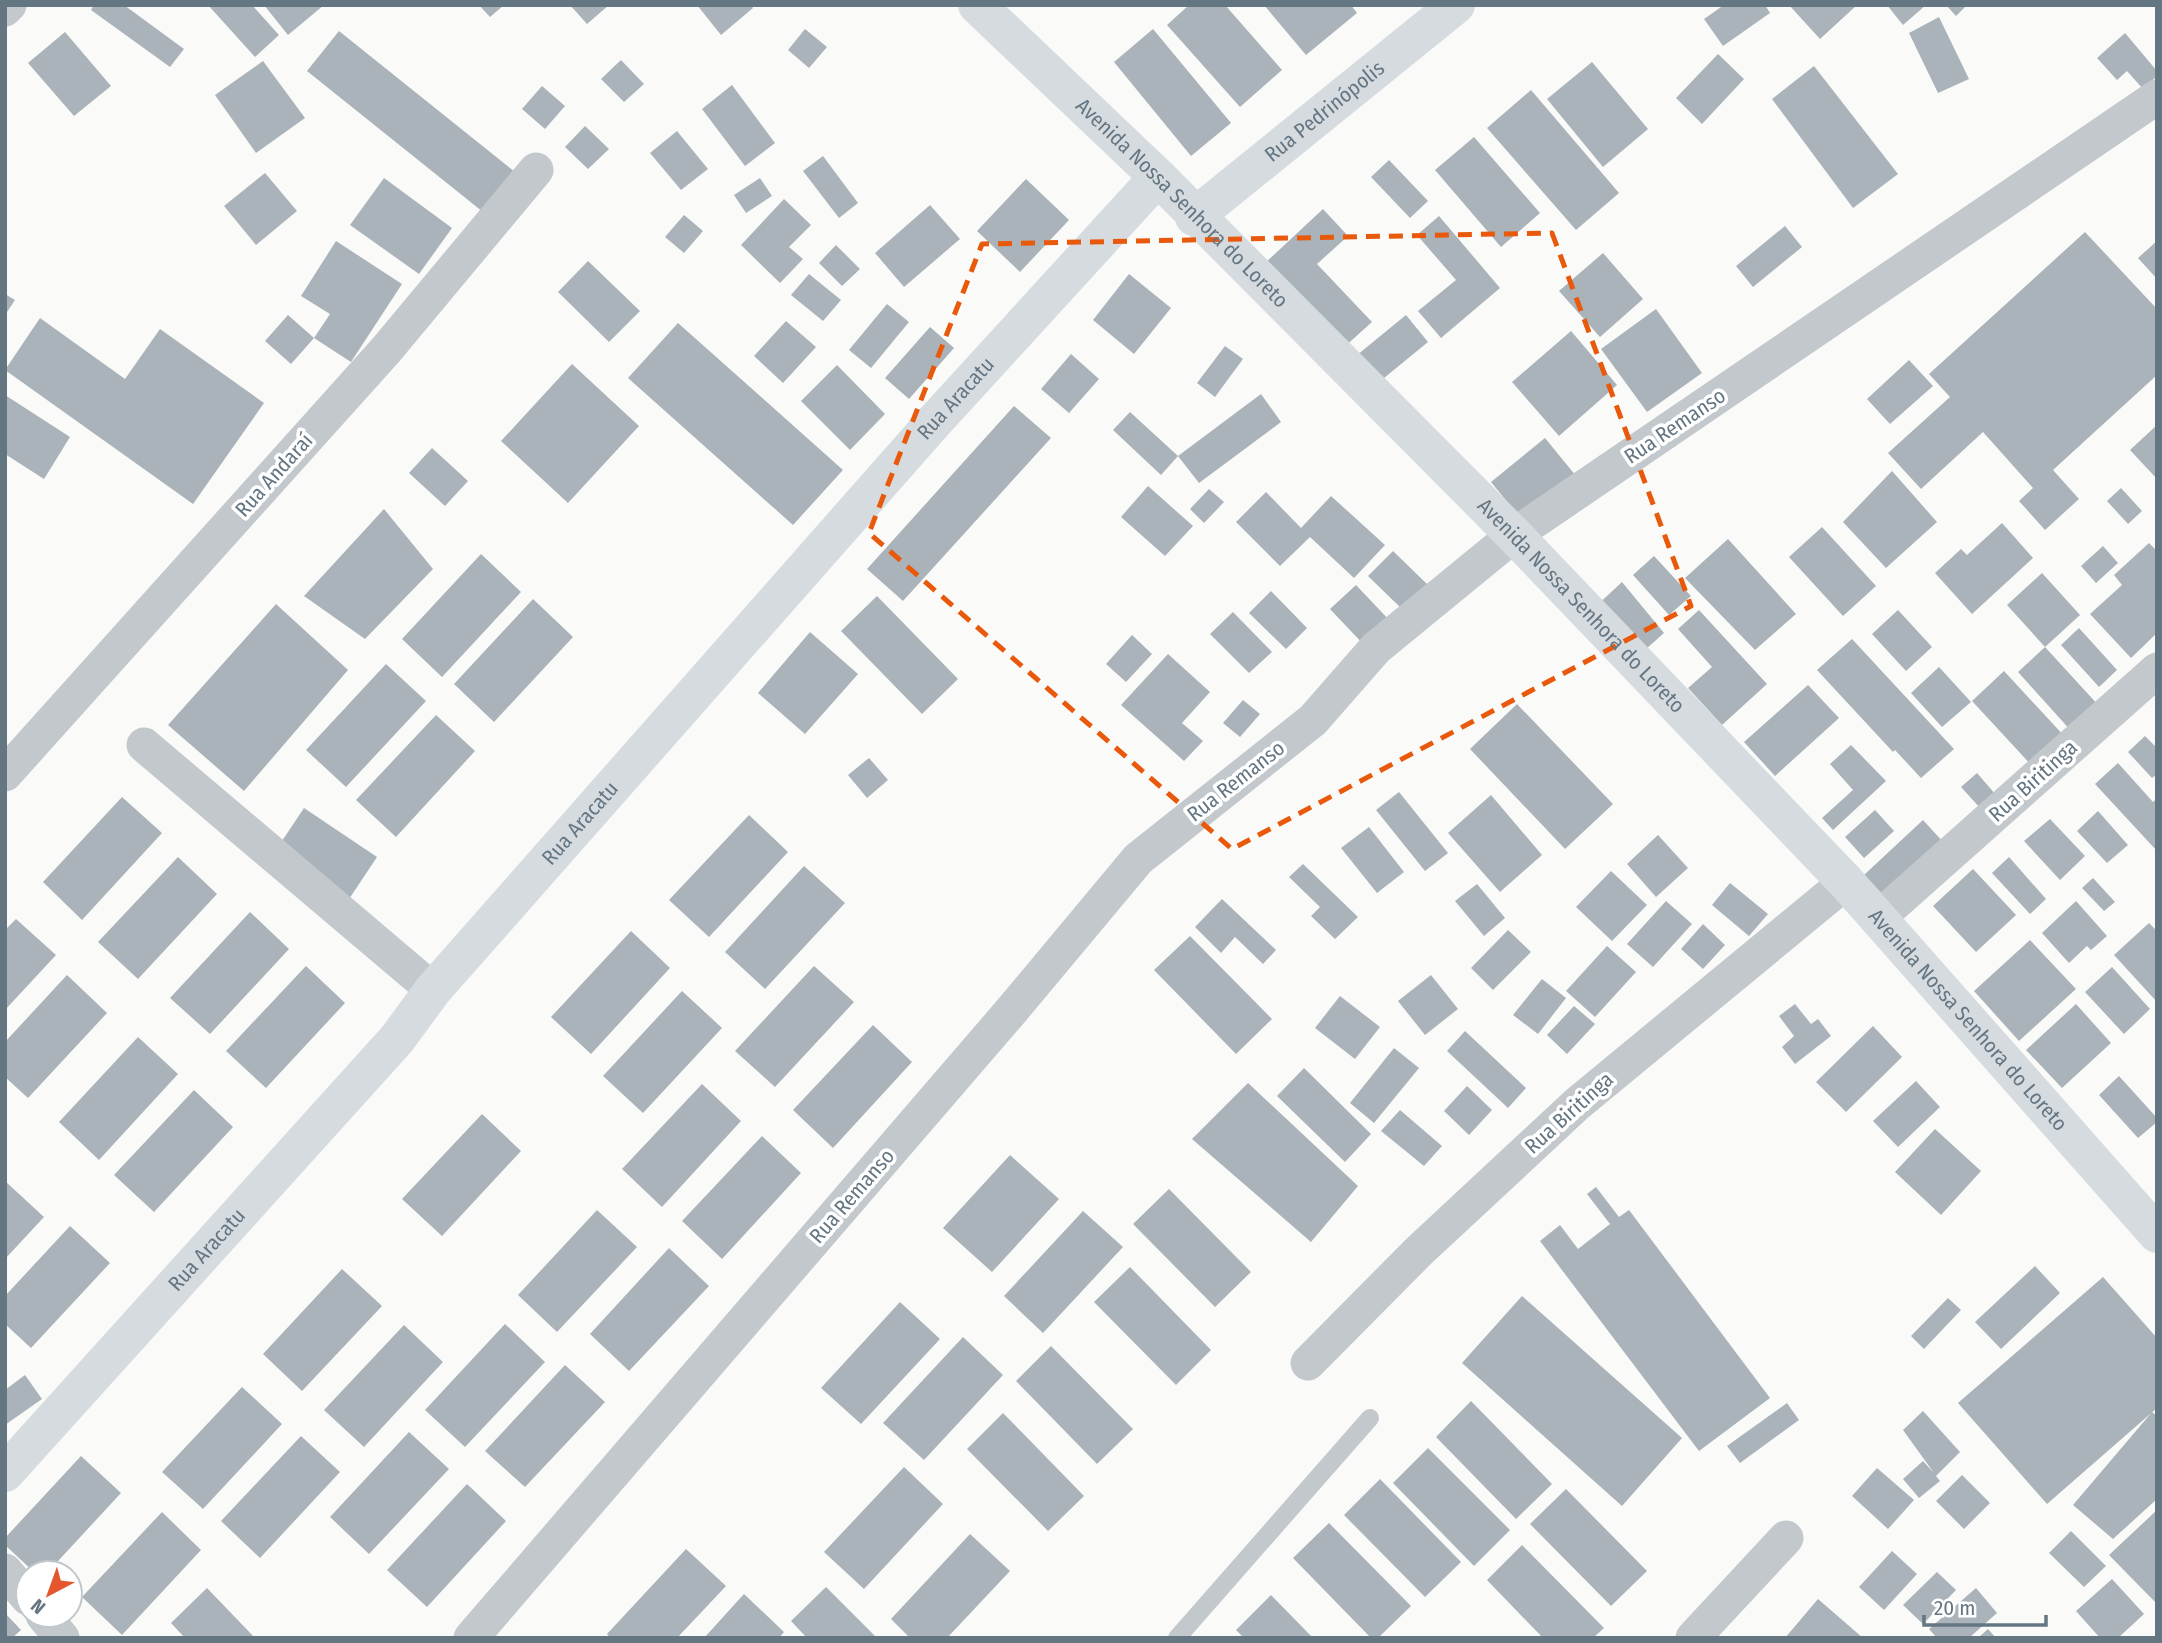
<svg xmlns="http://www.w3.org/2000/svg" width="2162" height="1643" font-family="'Fira Sans Condensed',sans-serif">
  <rect width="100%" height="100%" fill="#fafaf8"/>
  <!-- building -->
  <path fill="#aab3b9" d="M94,5H124L184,49L170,67L91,10Z
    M208,5H252L279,35L255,57Z
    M264,5H324L288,35Z
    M479,5H504L490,17Z
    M570,5H609L587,24Z
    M697,5H751L753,8L721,35Z
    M1189,5H1225L1282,70L1240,107L1167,25Z
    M1264,5H1351L1357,13L1306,55Z
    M1724,5H1765L1770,13L1723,46L1704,19Z
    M1789,5H1857L1820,39Z
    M1887,5H1926L1903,25Z
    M1946,5H1967L1956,16Z
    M1939,17L1969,79L1938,93L1909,33Z
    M805,29L827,47L809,68L788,50Z
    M1153,29L1231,123L1191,156L1114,62Z
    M339,31L515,172L483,212L307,71Z
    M65,32L111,86L74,116L28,63Z
    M2125,33L2157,71V76L2143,89L2127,71L2117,80L2097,58Z
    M1718,54L1744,79L1702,124L1676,98Z
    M621,60L644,84L624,102L601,79Z
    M263,61L305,118L256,153L215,95Z
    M1592,62L1648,129L1603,167L1547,99Z
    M1814,66L1898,174L1853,208L1772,99Z
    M732,85L775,143L745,166L702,109Z
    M542,86L565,106L545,129L522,109Z
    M1531,90L1619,193L1576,230L1487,128Z
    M585,126L609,149L588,169L565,147Z
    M677,131L708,169L681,190L650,153Z
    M1474,137L1540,213L1501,247L1435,170Z
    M823,156L858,203L839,218L803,171Z
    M1389,160L1428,201L1410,218L1371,177Z
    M265,173L297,211L256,245L224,206Z
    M384,178L452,228L419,274L350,225Z
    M760,178L772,196L746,213L734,195Z
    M1026,179L1069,220L1020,272L977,231Z
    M784,199L811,225L789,247L803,259L780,283L741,245Z
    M930,205L960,239L904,287L875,253Z
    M1323,209L1348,236L1317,264L1372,322L1342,349L1263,265Z
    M684,215L703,231L684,253L665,237Z
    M1439,216L1500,288L1441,338L1418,311L1456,280L1417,235Z
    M1785,226L1802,247L1753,287L1736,266Z
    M2085,232L2157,309V375L2053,470L2079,499L2045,530L2019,501L2033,488L1983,432L1921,489L1888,453L1950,397L1929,374Z
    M336,241L402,284L351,362L314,338L291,364L265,341L288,315L314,338L330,314L301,296Z
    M2157,241V279L2138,258Z
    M836,245L860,269L842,286L819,263Z
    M1603,253L1643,299L1600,337L1559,291Z
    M588,261L640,311L609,342L558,292Z
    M809,274L841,300L823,321L791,295Z
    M1129,274L1171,308L1134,354L1093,320Z
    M5,294L15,300L5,315Z
    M887,304L909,322L871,368L849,350Z
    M1656,309L1702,373L1647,412L1601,349Z
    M1406,315L1428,342L1373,387L1351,360Z
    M40,318L125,379L160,329L264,403L193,504L5,370Z
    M786,321L816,347L783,383L754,356Z
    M678,323L843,470L793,525L628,378Z
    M930,327L954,348L909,399L885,378Z
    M1571,331L1617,385L1559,436L1512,382Z
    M1225,346L1243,359L1215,397L1197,383Z
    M1071,354L1099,379L1069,413L1041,389Z
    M1909,360L1933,386L1890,424L1867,399Z
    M572,364L639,426L568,503L501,441Z
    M837,365L885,414L850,450L801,401Z
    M1261,394L1281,422L1199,483L1178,456Z
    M5,395L70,437L44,479L5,454Z
    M1014,406L1051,438L903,601L867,569Z
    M1130,412L1178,456L1161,475L1113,430Z
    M2157,425V479L2130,450Z
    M1545,438L1576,476L1522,520L1491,482Z
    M432,448L468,481L445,506L409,473Z
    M1892,471L1937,522L1886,568L1843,522Z
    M1148,486L1193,526L1165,556L1121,517Z
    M2121,488L2142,511L2128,524L2107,501Z
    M1209,489L1224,502L1204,523L1190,509Z
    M1266,492L1301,528L1331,496L1385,545L1354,578L1310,537L1280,566L1236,522Z
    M384,509L433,569L365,639L304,596Z
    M2002,523L2033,558L1972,614L1935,573L1961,549L1967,555Z
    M1822,527L1876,586L1843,616L1789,557Z
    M1728,539L1796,614L1755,650L1685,578Z
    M2149,543L2157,551V633L2131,658L2090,614L2122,585L2114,575Z
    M2103,546L2118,563L2096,583L2081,566Z
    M1393,551L1428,585L1403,610L1368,576Z
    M481,554L521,592L442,677L402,639Z
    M1654,556L1691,596L1669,615L1633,575Z
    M2042,573L2080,615L2045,647L2007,605Z
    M1622,582L1664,633L1637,657L1593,609Z
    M1356,585L1391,622L1366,647L1330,609Z
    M1271,591L1307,628L1286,649L1249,613Z
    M877,596L958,679L922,714L841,631Z
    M533,599L573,637L494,722L454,684Z
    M276,604L348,670L244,791L168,725Z
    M1699,610L1767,684L1722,725L1688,688L1712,667L1678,629Z
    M1898,610L1932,647L1906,671L1872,634Z
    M1233,612L1272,652L1249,673L1210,634Z
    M2079,628L2117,670L2099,687L2061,645Z
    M810,632L858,674L805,734L758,693Z
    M1132,635L1152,654L1126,682L1106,664Z
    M1852,639L1954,749L1921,778L1895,750L1893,752L1817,670Z
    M2045,647L2100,707L2073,733L2018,672Z
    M1168,654L1210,692L1182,723L1203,741L1184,761L1121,705Z
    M386,664L426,701L346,787L306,750Z
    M1939,667L1971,702L1942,727L1911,693Z
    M2004,671L2066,738L2034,768L1972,701Z
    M1808,685L1839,718L1775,776L1744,742Z
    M1243,700L1260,714L1240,737L1223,723Z
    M1517,704L1613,804L1565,849L1470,749Z
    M436,715L475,751L396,837L356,800Z
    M2145,736L2157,748V774L2152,778L2128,752Z
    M1851,745L1886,781L1833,830L1822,818L1853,790L1830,764Z
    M869,758L888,780L867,798L848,775Z
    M2118,763L2153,802L2157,798V851L2095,784Z
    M1977,773L1996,795L1981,809L1961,787Z
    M1399,792L1448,853L1425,871L1376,810Z
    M1491,795L1542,855L1500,892L1448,833Z
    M122,797L162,833L82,920L43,882Z
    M304,808L377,857L347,902L274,853Z
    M1875,810L1894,831L1864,858L1845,837Z
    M2098,811L2128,845L2107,863L2077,831Z
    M749,815L788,852L709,937L669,900Z
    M2050,819L2085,856L2060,880L2024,841Z
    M1923,820L1945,844L1886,898L1864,875Z
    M1369,827L1404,872L1377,893L1341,848Z
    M1658,835L1688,868L1656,897L1627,864Z
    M178,857L217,894L138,979L98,942Z
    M2009,857L2046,899L2030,914L1992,873Z
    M1303,864L1358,917L1335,939L1311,916L1320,907L1289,877Z
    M804,866L845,903L765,989L725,952Z
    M1973,869L2016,915L1976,952L1933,906Z
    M1611,871L1647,905L1612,941L1576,907Z
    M2093,878L2115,902L2104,911L2082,888Z
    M1730,883L1768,914L1749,936L1712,905Z
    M1477,884L1505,918L1484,936L1455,901Z
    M1222,899L1276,950L1263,964L1235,937L1221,953L1195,927Z
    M1666,901L1692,924L1653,967L1627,944Z
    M2076,901L2107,936L2091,950L2087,946L2069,963L2042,933Z
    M250,912L289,949L210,1034L170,998Z
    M16,919L56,955L5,1010V930Z
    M2149,923L2157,931V1002L2114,955Z
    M1703,924L1725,945L1703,969L1681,949Z
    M1508,930L1531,952L1493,990L1471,968Z
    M631,931L670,968L591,1054L551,1017Z
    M1190,936L1272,1019L1236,1054L1154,970Z
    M2030,940L2076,989L2019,1041L1974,991Z
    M1607,946L1636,972L1595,1017L1566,991Z
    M306,966L345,1003L266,1088L226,1051Z
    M814,966L854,1002L775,1087L735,1051Z
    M2112,967L2150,1009L2124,1034L2085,992Z
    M67,975L107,1013L28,1098L5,1077V1042Z
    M1431,975L1458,1009L1425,1035L1398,1001Z
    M1542,979L1566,998L1538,1034L1513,1015Z
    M682,991L722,1028L643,1113L603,1076Z
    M1340,996L1380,1027L1355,1059L1315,1028Z
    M1795,1004L1811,1024L1818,1019L1831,1036L1795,1064L1782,1047L1794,1036L1779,1016Z
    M2076,1004L2111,1043L2062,1088L2026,1050Z
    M1574,1006L1595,1024L1567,1054L1547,1035Z
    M873,1025L912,1062L833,1148L793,1110Z
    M1873,1026L1902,1057L1846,1112L1816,1082Z
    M1465,1031L1526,1088L1508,1108L1447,1051Z
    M138,1037L178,1074L99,1160L59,1122Z
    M1394,1048L1419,1068L1374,1123L1350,1103Z
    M1304,1068L1371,1134L1345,1162L1277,1096Z
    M2119,1076L2157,1118V1122L2138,1138L2099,1095Z
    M1916,1081L1940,1107L1898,1147L1873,1121Z
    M1248,1083L1358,1186L1311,1242L1192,1139Z
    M702,1084L741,1121L662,1207L622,1169Z
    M1467,1086L1492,1110L1469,1135L1444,1111Z
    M194,1090L233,1127L154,1212L114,1175Z
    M1400,1110L1442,1146L1424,1166L1381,1131Z
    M482,1114L521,1151L442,1236L402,1199Z
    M1935,1129L1981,1171L1941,1215L1895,1172Z
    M762,1136L801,1173L722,1259L682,1221Z
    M1010,1155L1059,1199L992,1272L943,1228Z
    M5,1181L44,1217L5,1259Z
    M1596,1187L1619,1217L1629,1210L1770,1398L1699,1451L1540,1241L1560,1225L1578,1249L1610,1224L1587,1194Z
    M1169,1189L1251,1272L1215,1307L1133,1224Z
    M597,1210L637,1247L557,1332L518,1295Z
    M1083,1211L1123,1247L1043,1333L1004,1296Z
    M70,1226L110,1263L31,1348L5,1324V1296Z
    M669,1248L709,1286L629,1371L590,1334Z
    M2035,1266L2060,1293L2001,1349L1975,1322Z
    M1130,1267L1211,1350L1176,1385L1094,1302Z
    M342,1269L382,1306L302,1391L263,1354Z
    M2103,1277L2157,1338V1408L2047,1504L1958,1403Z
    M1522,1296L1682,1438L1622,1506L1462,1363Z
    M1948,1298L1961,1310L1924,1349L1911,1336Z
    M900,1302L940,1339L861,1424L821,1388Z
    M505,1324L545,1362L465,1447L425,1410Z
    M404,1325L443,1362L364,1447L324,1410Z
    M963,1337L1003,1375L924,1460L883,1423Z
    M1051,1346L1133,1429L1097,1464L1016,1381Z
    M565,1365L605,1402L525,1487L485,1451Z
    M25,1375L42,1399L5,1425V1390Z
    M242,1387L282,1424L203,1509L162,1472Z
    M1471,1401L1552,1484L1516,1519L1436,1437Z
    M1787,1403L1799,1420L1740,1463L1727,1446Z
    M1923,1411L1960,1452L1936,1476L1940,1481L1919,1498L1903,1479L1923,1461L1934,1473L1903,1430Z
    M2152,1412L2157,1416V1499L2113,1539L2073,1505Z
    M1003,1413L1084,1496L1048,1531L967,1449Z
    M409,1432L449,1469L369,1554L330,1517Z
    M301,1436L340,1472L260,1558L221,1521Z
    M1428,1448L1510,1530L1474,1566L1393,1483Z
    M81,1456L121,1493L47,1573H35L5,1545V1538Z
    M904,1467L943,1504L864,1589L824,1552Z
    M1877,1468L1914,1500L1888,1529L1852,1496Z
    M1962,1475L1990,1503L1964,1529L1936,1501Z
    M1380,1479L1461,1562L1425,1597L1344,1515Z
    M467,1484L506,1521L427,1607L387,1570Z
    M1566,1489L1647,1571L1611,1606L1530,1524Z
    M2157,1510V1604L2109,1555Z
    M162,1512L201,1550L122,1635L82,1597Z
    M1329,1523L1411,1606L1378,1638H1371L1293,1558Z
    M2071,1531L2106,1566L2084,1587L2049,1553Z
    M970,1534L1010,1571L947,1638H910L891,1619Z
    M1522,1545L1604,1628L1593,1638H1543L1487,1580Z
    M686,1549L726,1586L677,1638H610L607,1634Z
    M1892,1551L1917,1574L1884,1610L1859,1587Z
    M1937,1572L1956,1590L1923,1624L1903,1605Z
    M2112,1579L2144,1614L2118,1638H2100L2076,1611Z
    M826,1587L877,1638H807L791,1621Z
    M207,1588L255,1638H185L171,1623Z
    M1976,1588L1997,1613L1969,1638H1937L1929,1629Z
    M744,1594L784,1632L779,1638H704Z
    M1271,1595L1313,1638H1244L1236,1630Z
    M1818,1599L1863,1638H1785Z
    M5,1613L21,1630L12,1638H5Z
    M1988,1629L1996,1638H1978Z"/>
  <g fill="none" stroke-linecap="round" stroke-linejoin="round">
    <!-- lane -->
    <path stroke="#c3c8cc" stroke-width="18" d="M1177,1638L1370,1418"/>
    <!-- street -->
    <path stroke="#c3c8cc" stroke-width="35" d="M5,9L9,5
      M144,745L433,990
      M5,774L386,350L536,170
      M1877,919L2157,670
      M1308,1363L1418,1252L1577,1104L1846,882
      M5,1571L28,1598
      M43,1615L62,1638
      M471,1638L1012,1010L1138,859L1313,720L1376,648L1514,535L2157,97
      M1693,1638L1786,1538"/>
    <!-- secondary -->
    <g stroke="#d6dbdf" stroke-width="38">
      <path id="s1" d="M977,5L1158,177L1514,535L1846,882L2157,1234"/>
      <path id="s2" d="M1194,217L1456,5"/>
      <path id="s3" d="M5,1473L397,1039L433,990L933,423L1158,177"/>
    </g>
  </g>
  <!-- marked area -->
  <path fill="none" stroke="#e8590c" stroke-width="5" stroke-dasharray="14 9" stroke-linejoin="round" d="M1552,233L1691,606L1232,849L869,533L982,244Z"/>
  <g text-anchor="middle" stroke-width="7" stroke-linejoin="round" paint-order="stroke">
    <!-- street labels -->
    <g font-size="21" fill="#657683" stroke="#fff">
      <text dy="7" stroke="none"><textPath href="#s2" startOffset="168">Rua Pedrinópolis</textPath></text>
      <text dy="7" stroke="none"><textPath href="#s1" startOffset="285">Avenida Nossa Senhora do Loreto</textPath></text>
      <text dy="7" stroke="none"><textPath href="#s3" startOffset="1435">Rua Aracatu</textPath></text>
      <text transform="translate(1675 426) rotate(-34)" y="7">Rua Remanso</text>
      <text transform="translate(274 475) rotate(-48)" y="7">Rua Andaraí</text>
      <text dy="7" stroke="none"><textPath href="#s1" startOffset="852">Avenida Nossa Senhora do Loreto</textPath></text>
      <text transform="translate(1236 781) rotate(-38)" y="7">Rua Remanso</text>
      <text transform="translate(2033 781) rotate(-42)" y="7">Rua Biritinga</text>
      <text dy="7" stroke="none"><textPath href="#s3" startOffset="868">Rua Aracatu</textPath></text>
      <text dy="7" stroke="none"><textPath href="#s1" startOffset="1419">Avenida Nossa Senhora do Loreto</textPath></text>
      <text transform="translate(1569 1113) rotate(-42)" y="7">Rua Biritinga</text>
      <text transform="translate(852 1196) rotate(-49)" y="7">Rua Remanso</text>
      <text dy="7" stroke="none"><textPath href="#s3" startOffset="301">Rua Aracatu</textPath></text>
    </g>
  </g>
  <!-- border -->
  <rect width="2162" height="1643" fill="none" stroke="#657683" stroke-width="14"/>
  <!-- north arrow -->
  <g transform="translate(49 1594) rotate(221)"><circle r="33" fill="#ffffff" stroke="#c1c8cd" stroke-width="2"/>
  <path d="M0-5L12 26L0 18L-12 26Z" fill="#e4572e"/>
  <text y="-10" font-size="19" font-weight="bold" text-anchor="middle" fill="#657683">N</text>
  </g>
  <!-- scale -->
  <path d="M1924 1615v10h122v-10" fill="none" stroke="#657683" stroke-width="3.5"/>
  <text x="1934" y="1615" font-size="21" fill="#657683" stroke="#ffffff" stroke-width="5" paint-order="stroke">20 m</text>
</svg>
